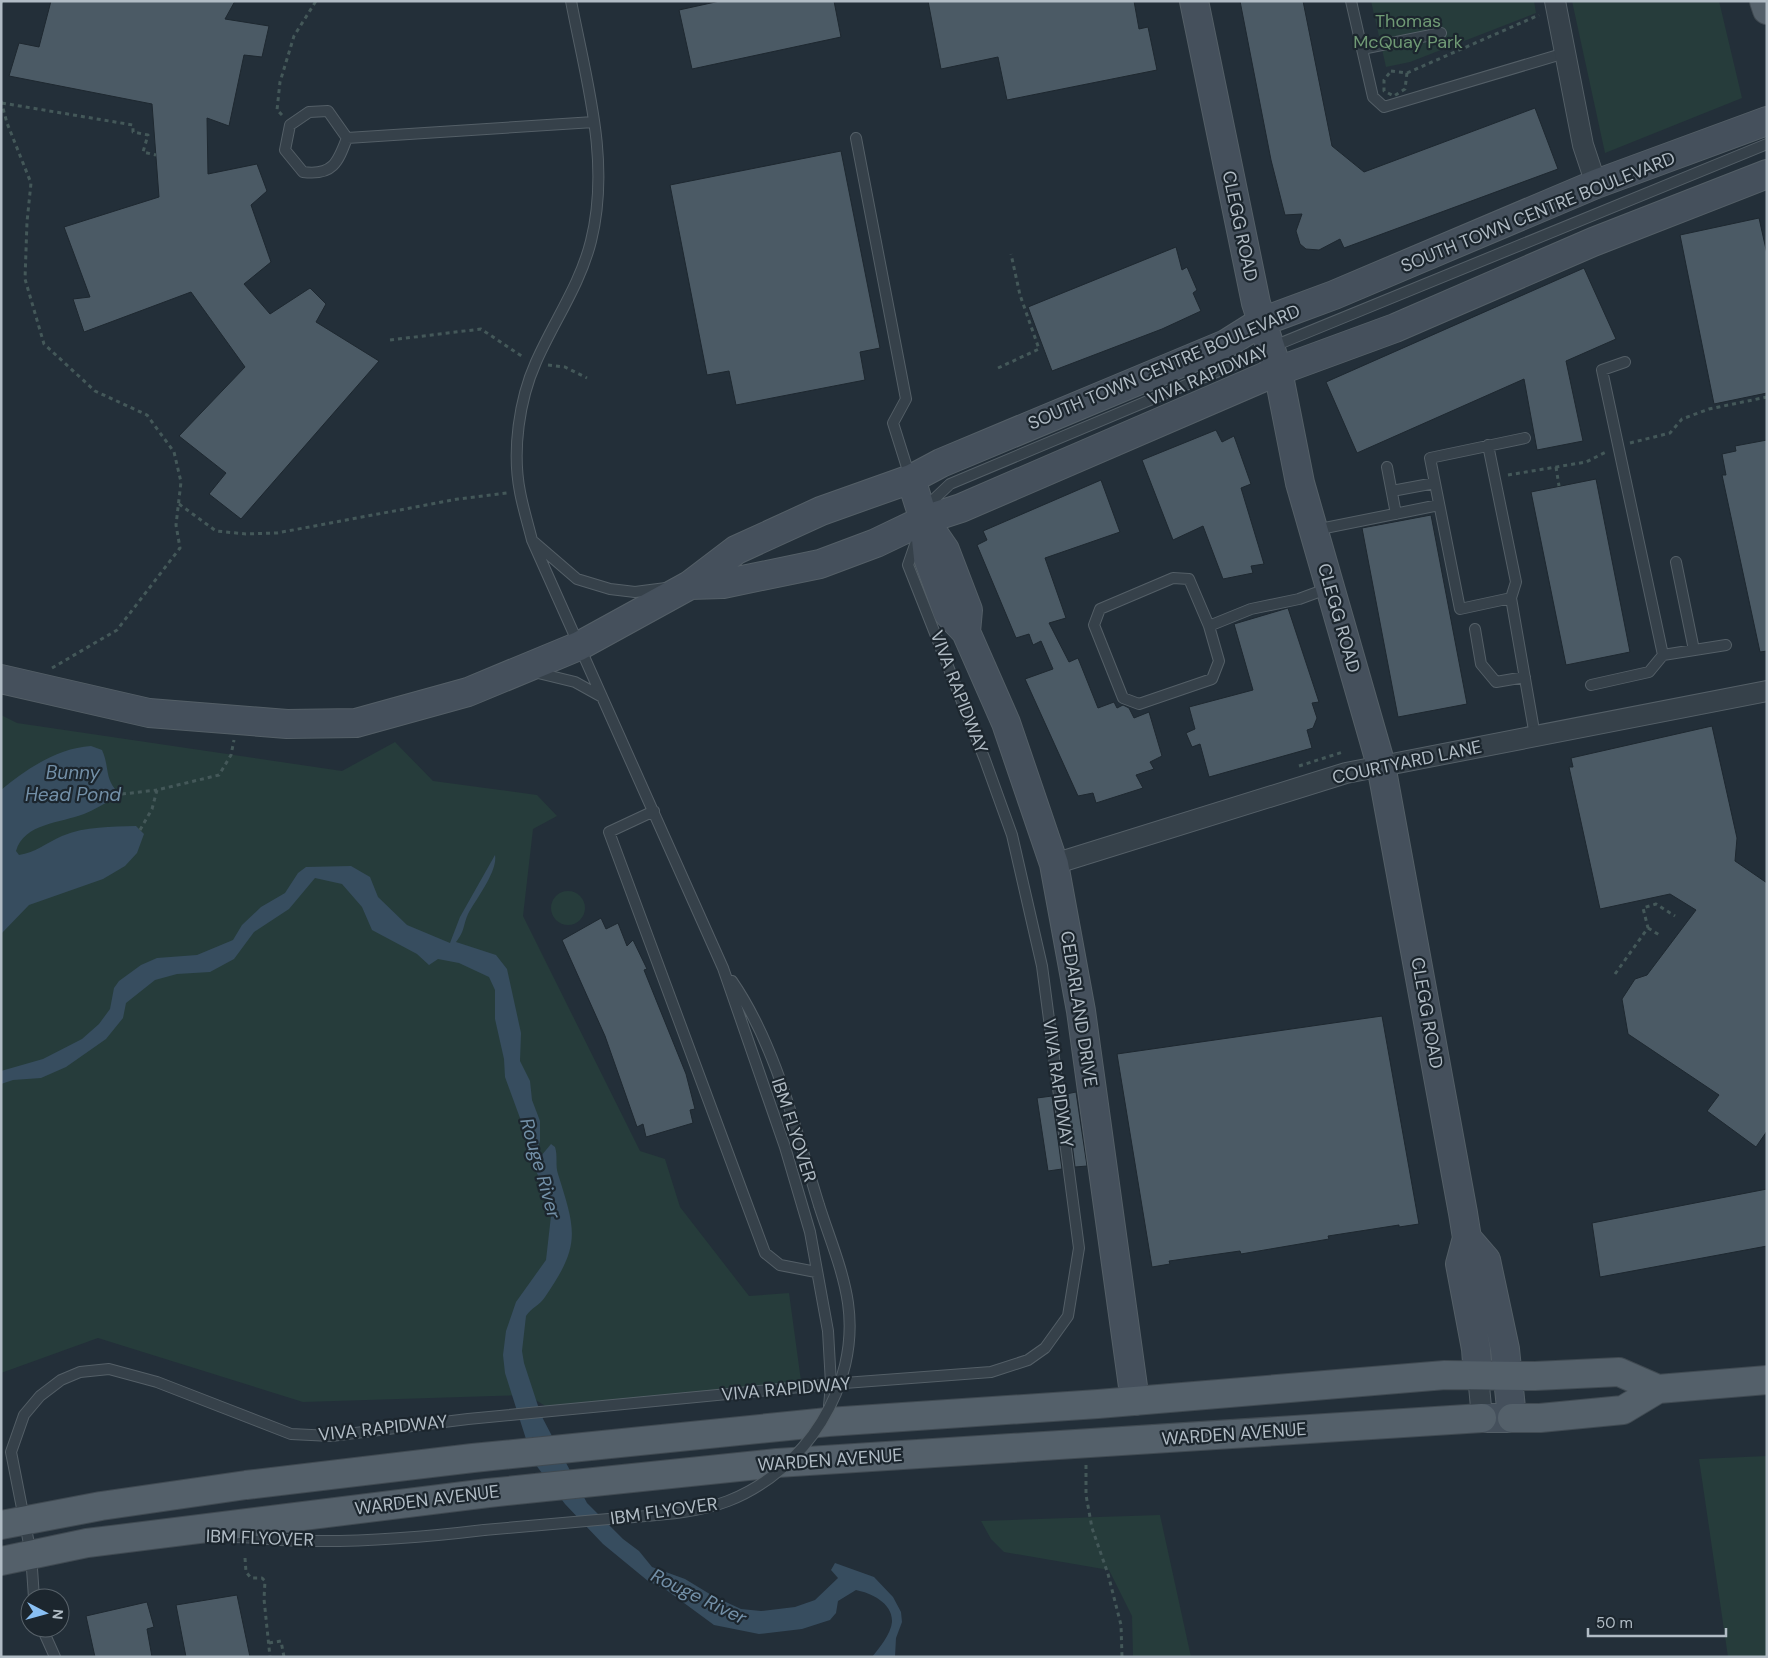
<svg xmlns="http://www.w3.org/2000/svg" width="1768" height="1658" font-family="'DM Sans',sans-serif">
  <rect width="100%" height="100%" fill="#232f39"/>
  <!-- green -->
  <path fill="#263c3b" d="M1371,1H1534L1536,13L1410,62L1386,67Z
    M1572,1H1719L1742,98L1605,153Z
    M1,715L17,723L342,771L395,742L433,781L537,795L557,816L533,829L523,916L640,1151L665,1159L680,1207L749,1296L789,1293L801,1381L553,1411L528,1395L303,1402L98,1338L1,1373Z
    M551 908a17 17 0 1 1 34 0a17 17 0 1 1-34 0Z
    M1767,1456V1657H1728L1699,1459Z
    M1160,1515L1191,1657H1133L1132,1616L1109,1570L1004,1552L991,1539L981,1521Z"/>
  <!-- water -->
  <path fill="#374d5f" d="M91,746L102,750C109,765 105,777 115,789L112,800C103,804 94,810 84,814C61,823 24,823 16,851L19,855C35,853 48,842 62,836C86,826 111,827 136,826L144,834L137,853L125,866L103,879L29,905L1,934V790C26,769 58,748 91,746Z
    M495,855C498,871 476,899 468,914C463,925 465,931 456,942L496,955L507,969L521,1033L520,1061L530,1081L532,1100L540,1121V1141L536,1153L541,1156L551,1144L555,1147C558,1156 555,1165 558,1174C576,1231 581,1245 545,1297C540,1305 531,1308 526,1316L522,1351L524,1363L541,1415L587,1503L623,1539L639,1551L652,1567L685,1579L713,1596L741,1609L761,1611L795,1607L815,1600L838,1578L831,1570L835,1563L874,1577L893,1597L901,1612L902,1622L896,1638L895,1657H872C879,1648 891,1634 892,1622C893,1603 871,1593 856,1590L838,1601L836,1613L830,1620L802,1629L759,1634L714,1625L665,1589L648,1581L603,1544L565,1504L533,1461L505,1373L503,1355L506,1331L516,1302L546,1260L551,1216L540,1179L528,1156L524,1129L505,1077L504,1059L495,1019V990L489,977L459,963L438,959L429,965L417,954L372,930L362,907L342,884L315,878L289,909L254,932L234,959L210,972L177,974L155,980L126,1003L123,1018L106,1039L66,1067L41,1078L13,1080L1,1084V1071L43,1059L82,1039L99,1024L110,1009L114,988L119,981L141,965L157,958L197,955L233,940L242,925L261,907L285,893L298,873L306,867L351,866L370,877L378,897L407,925L450,943L460,917Z"/>
  <!-- building -->
  <path fill="#4b5a65" stroke="#1e2830" d="M51,1H235L225,19L269,26L262,57L244,55L229,126L207,118L208,174L257,164L267,191L251,205L271,262L244,284L270,314L310,288L326,304L316,322L379,361L241,519L209,494L226,473L179,436L245,367L191,292L84,332L73,299L90,297L64,227L159,197L152,104L9,76L19,43L39,47Z
    M720,1H834L841,37L692,69L679,10Z
    M928,1H1134L1139,29L1148,27L1157,70L1007,100L998,57L941,69Z
    M1240,1H1303L1332,146L1364,172L1535,108L1558,169L1344,248L1340,239L1319,250L1306,249L1300,244L1296,231L1302,214L1285,215L1271,160Z
    M841,151L880,348L860,352L865,380L736,405L729,371L707,375L670,185Z
    M1759,218L1767,254V393L1714,404L1680,235Z
    M1176,247L1182,270L1187,267L1197,290L1193,293L1201,311L1162,329L1052,371L1028,307Z
    M1584,268L1616,339L1566,361L1583,441L1537,450L1524,379L1357,453L1326,382Z
    M1216,430L1222,442L1234,436L1251,484L1241,488L1264,564L1251,566L1253,573L1223,579L1203,526L1173,540L1142,460Z
    M1767,440V651L1760,652L1722,475H1726L1722,454L1736,451L1735,446Z
    M1596,479L1630,652L1566,665L1531,492Z
    M1101,480L1120,532L1045,558L1066,618L1049,623L1069,662L1078,658L1098,708L1114,702L1117,708L1123,705L1129,708L1134,718L1149,712L1162,756L1150,762L1154,769L1136,775L1143,788L1096,803L1093,793L1078,796L1025,679L1053,669L1041,641L1033,645L1029,634L1016,638L977,545L987,540L983,531Z
    M1431,515L1467,704L1398,717L1362,528Z
    M1288,608L1319,702L1312,703L1317,718L1313,728L1307,730L1312,748L1209,777L1200,744L1192,747L1186,733L1195,729L1189,707L1253,690L1234,624Z
    M1712,726L1737,838L1735,861L1767,883V1131L1756,1147L1707,1111L1719,1095L1628,1034L1622,999L1635,979L1647,975L1696,910L1670,894L1600,909L1569,767H1573L1571,758Z
    M601,918L606,929L618,923L627,946L633,940L647,969L644,970L686,1074L695,1109L690,1110L693,1123L646,1137L643,1124L637,1127L605,1036L562,940Z
    M1382,1016L1419,1224L1399,1227V1225L1328,1236L1329,1239L1241,1254L1240,1251L1169,1261L1170,1264L1152,1267L1117,1054Z
    M1076,1092L1087,1166L1075,1167L1066,1094Z
    M1052,1096L1062,1169L1048,1171L1037,1098Z
    M1767,1189V1246L1600,1277L1592,1223Z
    M237,1595L250,1657H186L176,1605Z
    M147,1602L154,1627L147,1629L152,1657H95L86,1616Z"/>
  <g fill="none" stroke-linecap="round" stroke-linejoin="round">
    <defs>
      <path id="lane" d="M571,1C586,80 611,161 591,241C580,285 554,321 536,362C519,400 512,451 520,492C523,508 528,524 532,540L723,968L785,1147L810,1232L828,1331L831,1384L829,1406
        M1351,1L1373,97L1384,107L1565,53
        M1362,49L1441,33
        M347,138C338,162 333,176 303,172L285,150L290,125L309,112L328,111L347,138L594,122
        M856,138L906,399L893,423L910,477
        M1488,445L1516,582L1511,598L1535,736
        M1387,467L1396,514
        M1392,491L1435,483
        M927,511L931,502L950,484L1231,366L1269,348L1767,144
        M1315,530L1439,505
        M534,542L577,579L610,589L635,592L666,588
        M1676,562L1694,650
        M1173,578L1189,579L1209,626L1219,661L1212,679L1139,704L1123,698L1094,625L1100,609Z
        M1511,598L1460,609L1430,458L1525,438
        M1209,626L1251,609L1299,599L1329,588
        M1475,629L1481,664L1496,682L1525,677
        M1663,655L1726,645
        M534,672L575,682L602,697
        M1591,685L1649,672L1663,655L1602,370L1625,362
        M654,811L609,832L765,1253L780,1265L816,1272
        M732,981C776,1045 796,1131 819,1205
        M231,1537C256,1537 282,1541 307,1541C366,1542 426,1537 484,1530
        M34,1598L31,1554L11,1452L24,1415L40,1396L61,1380L80,1372L109,1369L157,1382L291,1434L331,1436L468,1419L831,1384L991,1372L1028,1360L1045,1348L1068,1316L1079,1248L1042,966L1012,835L985,760L908,565L917,539
        M42,1628L55,1657"/>
      <path id="street" d="M1555,1L1583,145L1596,184
        M1054,864L1346,773L1767,691
        M1478,1375L1482,1418"/>
      <path id="secondary" d="M1194,1L1256,303L1278,371L1300,483L1381,765L1463,1213L1467,1238L1460,1264L1476,1349L1478,1375
        M911,479L924,520L928,558L948,613L966,632L1006,723L1054,864L1081,1011L1135,1401
        M932,531L945,550L968,610L966,632
        M690,585L723,584L820,564L876,543L924,520L961,508L1278,371L1395,328L1593,242L1767,174
        M1,679L149,713L287,724L356,723L468,692L579,646L690,585L736,550L821,511L911,479L941,463L1226,344L1261,322L1334,295L1596,184L1767,121
        M1467,1238L1486,1260L1505,1349L1512,1418H1482"/>
      <path id="primary" d="M1764,1L1767,10
        M1512,1418H1540L1623,1410L1658,1389L1767,1380
        M1,1525L101,1506L246,1485L473,1458L828,1422L1098,1404L1445,1375L1535,1376L1619,1372L1658,1389
        M1,1561L87,1543L488,1493L777,1463L1482,1418"/>
    </defs>
    <!-- lane casing -->
    <use href="#lane" stroke="#545f67" stroke-width="12"/>
    <!-- street casing -->
    <use href="#street" stroke="#545f67" stroke-width="22"/>
    <!-- secondary casing -->
    <use href="#secondary" stroke="#545f67" stroke-width="30"/>
    <!-- primary casing -->
    <use href="#primary" stroke="#404a52" stroke-width="30"/>
    <!-- path -->
    <path stroke="#445859" stroke-width="3" stroke-dasharray="4 4" stroke-linecap="butt" d="M1,3L2,1
      M1391,71L1407,73L1405,89L1394,96L1384,91V80Z
      M1407,73L1539,15
      M1,101L7,123L31,183L27,222L25,279L44,344L95,391L147,415L174,452L181,482L176,525L180,548L117,630L52,668
      M2,103L133,125V132L148,135L143,152L156,155
      M282,115L277,110L280,82L294,36L316,1
      M390,340L481,329L523,357
      M548,365L565,367L587,378
      M998,368L1039,349L1020,295L1011,254
      M1630,443L1670,433L1682,419L1709,409L1767,397
      M1556,467L1559,486
      M1508,475L1586,462L1606,452
      M179,504L216,531L246,534L277,533L458,499L507,493
      M1299,766L1343,752
      M114,795L157,790
      M140,830L152,809L157,790L219,775L231,755L234,740
      M1648,928L1661,936
      M1615,974L1648,928L1643,908L1656,904L1675,916
      M1086,1465V1495L1092,1528L1108,1574L1121,1625L1122,1657
      M245,1558L246,1572L251,1578H262L265,1581L264,1599L270,1657
      M269,1643L281,1641L284,1657"/>
    <!-- lane -->
    <use href="#lane" stroke="#36414a" stroke-width="10"/>
    <!-- street -->
    <use href="#street" stroke="#36414a" stroke-width="20"/>
    <!-- secondary -->
    <use href="#secondary" stroke="#45505c" stroke-width="28"/>
    <!-- primary -->
    <use href="#primary" stroke="#54606a" stroke-width="28"/>
    <defs>
      <path id="lane-bridge" d="M484,1530C529,1526 574,1522 620,1518C655,1515 694,1514 728,1501C805,1471 860,1386 848,1303C843,1269 829,1237 819,1205"/>
    </defs>
    <!-- lane-bridge casing -->
    <use href="#lane-bridge" stroke="#545f67" stroke-width="12" stroke-linecap="butt"/>
    <!-- lane-bridge -->
    <use href="#lane-bridge" stroke="#36414a" stroke-width="10"/>
  </g>
  <g text-anchor="middle" stroke-width="4.5" stroke-linejoin="round" paint-order="stroke">
    <!-- park labels -->
    <g font-size="18" fill="#709a75" stroke="#1c262e">
      <text x="1408" y="27">Thomas<tspan x="1408" dy="21">McQuay Park</tspan></text>
    </g>
    <!-- street labels -->
    <g font-size="18" fill="#b1bcc5" stroke="#1c262e">
      <text transform="translate(1538 212) rotate(-22)" y="6">SOUTH TOWN CENTRE BOULEVARD</text>
      <text transform="translate(1240 226) rotate(78)" y="6">CLEGG ROAD</text>
      <text transform="translate(1164 367) rotate(-23)" y="6">SOUTH TOWN CENTRE BOULEVARD</text>
      <text transform="translate(1208 375) rotate(-23)" y="6">VIVA RAPIDWAY</text>
      <text transform="translate(1339 618) rotate(74)" y="6">CLEGG ROAD</text>
      <text transform="translate(959 692) rotate(69)" y="6">VIVA RAPIDWAY</text>
      <text transform="translate(1407 762) rotate(-12)" y="6">COURTYARD LANE</text>
      <text transform="translate(1079 1009) rotate(81)" y="6">CEDARLAND DRIVE</text>
      <text transform="translate(1427 1013) rotate(80)" y="6">CLEGG ROAD</text>
      <text transform="translate(1058 1083) rotate(82)" y="6">VIVA RAPIDWAY</text>
      <text transform="translate(794 1130) rotate(72)" y="6">IBM FLYOVER</text>
      <text transform="translate(786 1389) rotate(-5)" y="6">VIVA RAPIDWAY</text>
      <text transform="translate(383 1428) rotate(-6)" y="6">VIVA RAPIDWAY</text>
      <text transform="translate(1234 1434) rotate(-4)" y="6">WARDEN AVENUE</text>
      <text transform="translate(830 1460) rotate(-4)" y="6">WARDEN AVENUE</text>
      <text transform="translate(427 1500) rotate(-7)" y="6">WARDEN AVENUE</text>
      <text transform="translate(664 1511) rotate(-8)" y="6">IBM FLYOVER</text>
      <text transform="translate(260 1538) rotate(2)" y="6">IBM FLYOVER</text>
    </g>
    <!-- water labels -->
    <g font-size="19" font-style="italic" fill="#7390a8" stroke="#1c262e">
      <text x="73" y="779">Bunny<tspan x="73" dy="22">Head Pond</tspan></text>
      <text transform="translate(541 1168) rotate(74)" y="7">Rouge River</text>
      <text transform="translate(699 1596) rotate(26)" y="7">Rouge River</text>
    </g>
  </g>
  <!-- border -->
  <rect width="1768" height="1658" fill="none" stroke="#b1bcc5" stroke-width="5"/>
  <!-- north arrow -->
  <g transform="translate(45 1613) rotate(96)"><circle r="24" fill="#1c262e" stroke="#58626a"/>
  <path d="M0-4L9 19L0 12L-9 19Z" fill="#89bff3"/>
  <text y="-8" font-size="14" font-weight="bold" text-anchor="middle" fill="#b1bcc5">N</text>
  </g>
  <!-- scale -->
  <path d="M1588 1628v8h138v-8" fill="none" stroke="#b1bcc5" stroke-width="2.5"/>
  <text x="1596" y="1628" font-size="15" fill="#b1bcc5" stroke="#1c262e" stroke-width="4" paint-order="stroke">50 m</text>
</svg>
